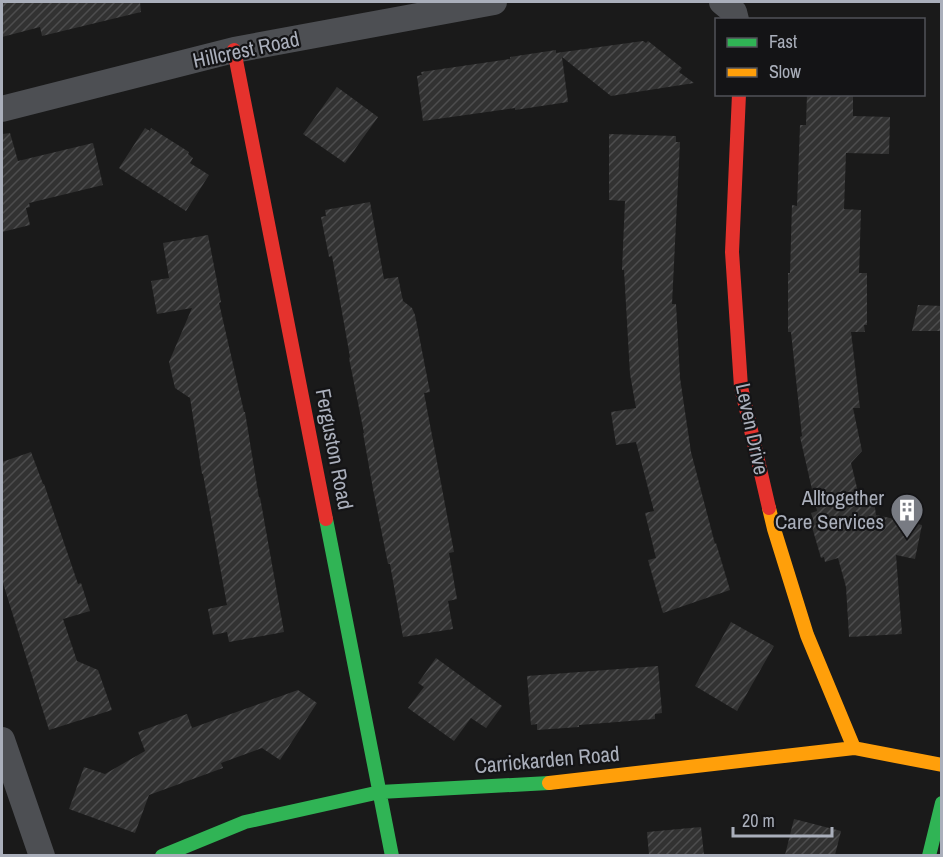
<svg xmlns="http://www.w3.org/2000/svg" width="943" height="857" font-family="'Archivo Narrow',sans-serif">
  <defs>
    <pattern id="building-hatch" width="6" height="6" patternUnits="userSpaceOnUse" patternTransform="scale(1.5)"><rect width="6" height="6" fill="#323232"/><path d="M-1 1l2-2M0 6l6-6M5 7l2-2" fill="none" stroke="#4d4d4e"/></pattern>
  </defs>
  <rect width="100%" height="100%" fill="#1a1a1a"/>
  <!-- building -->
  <path fill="url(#building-hatch)" d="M2,2H140L141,12L42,36L40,27L2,37Z
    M643,41L646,43L648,41L682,68L679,72L694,83L611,96L562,57L568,102L515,110V108L423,121L417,76L422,75L421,72L510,59V57L556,50V53Z
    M337,87L378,117L345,163L303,134Z
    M807,94H853V116L890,117L889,154L846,153L844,209L861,210L859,273H867V325H864L865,332H851L860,408H853L862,451L851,463L858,492L874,501L876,515L922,525L915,559L896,555L902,634L849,637L846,587L838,558L825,562L824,557L821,558L810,520L813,519L811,513L817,511L800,437L802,436L791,332H788V273H790L792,205L797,206L800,125H806Z
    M145,128L150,131L151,128L189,152L188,154L193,158L190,163L209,175L186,211L119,168Z
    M10,133L18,161L93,143L103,185L29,203L30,207L26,208L30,225L2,232V134Z
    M609,134L676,136V142H680L672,304H676L680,378L691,452L715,544L716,543L730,590L663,613L648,560L656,558L645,513L654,511L636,442L616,445L611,412L636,408L630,374L624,270H622L625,201L609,200Z
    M370,202L384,279L398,277L403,301L412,308L415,315L430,392L424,393L454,552L449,553L457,599L448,601L453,629L403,637L390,564H388L373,489L363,433H364L349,358L350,357L332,256L329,257L321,217L326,216L325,210Z
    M208,235L221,302L219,303L244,412H245L259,498L260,497L284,632L229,642L227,632L213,635L208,609L227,605L203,474H202L190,398L175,388L169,362L192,308L157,314L151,281L169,278L163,243Z
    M918,305L942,306V331H912Z
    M31,452L43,484H44L78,584L81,583L90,611L63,619L77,661L98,670L112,710L49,730L2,580V462Z
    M731,622L774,646L737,711L695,686Z
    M436,658L502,706L486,728L471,718L454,741L408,708L424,687L418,683Z
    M658,666L662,713L655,714V719L579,725V727L537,730V724L531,725L527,676Z
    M298,690L317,703L280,760L262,748L221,763L223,768L149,795L135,833L69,809L84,767L105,774L145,751L138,732L187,714L192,728Z
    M794,819L841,831L835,855H785Z
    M701,827L704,855H649L647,832Z"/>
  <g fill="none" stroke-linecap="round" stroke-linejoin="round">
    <!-- street -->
    <path stroke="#4d4f53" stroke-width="26" d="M722,2L734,12L736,20
      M2,109L234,50L494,2
      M2,740L42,856"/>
    <!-- fast -->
    <path stroke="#30b455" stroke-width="14" d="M326,519L392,856
      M162,856L245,822L380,792L549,783
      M929,856L942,803"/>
    <!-- slow -->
    <path stroke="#ff9f0a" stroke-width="14" d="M769,508L774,529L807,635L854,748
      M549,783L854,748L942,765"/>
    <!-- jam -->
    <path stroke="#e5322d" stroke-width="14" d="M234,50L326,519
      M739,94L732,252L741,387L769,508"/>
  </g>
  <!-- icons -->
  <defs>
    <symbol id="building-pin" viewBox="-11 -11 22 30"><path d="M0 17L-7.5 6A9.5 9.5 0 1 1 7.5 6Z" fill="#787b83" stroke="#141416"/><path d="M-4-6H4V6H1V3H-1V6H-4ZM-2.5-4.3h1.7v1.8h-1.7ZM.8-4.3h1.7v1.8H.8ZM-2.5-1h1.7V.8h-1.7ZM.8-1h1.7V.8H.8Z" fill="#fff"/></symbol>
  </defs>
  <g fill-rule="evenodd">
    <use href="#building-pin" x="888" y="491" width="38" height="52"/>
  </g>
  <g text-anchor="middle" stroke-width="4.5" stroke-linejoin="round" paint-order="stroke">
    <!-- street labels -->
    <g font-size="21" fill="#aaafbb" stroke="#141416">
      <text transform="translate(246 50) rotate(-12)" y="7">Hillcrest Road</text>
      <text transform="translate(752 429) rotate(78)" y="7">Leven Drive</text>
      <text transform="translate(334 449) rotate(79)" y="7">Ferguston Road</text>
      <text transform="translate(547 760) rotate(-5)" y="7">Carrickarden Road</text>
    </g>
    <!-- poi labels -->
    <g font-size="21" fill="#aaafbb" stroke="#141416" text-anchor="end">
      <text x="884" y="505">Alltogether<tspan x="884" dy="24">Care Services</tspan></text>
    </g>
  </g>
  <!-- border -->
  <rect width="943" height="857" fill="none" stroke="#aaafbb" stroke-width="6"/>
  <!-- legend -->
  <rect x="715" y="18" width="210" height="78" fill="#141416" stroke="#505258" stroke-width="1.5"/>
  <rect x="727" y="38" width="30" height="9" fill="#30b455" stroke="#505258" stroke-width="1.5"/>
  <text x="769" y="48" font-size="18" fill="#aaafbb">Fast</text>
  <rect x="727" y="68" width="30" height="9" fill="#ff9f0a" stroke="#505258" stroke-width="1.5"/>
  <text x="769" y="78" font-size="18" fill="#aaafbb">Slow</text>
  <!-- scale -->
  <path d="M733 827v9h99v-9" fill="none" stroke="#aaafbb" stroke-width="3"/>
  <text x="742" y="827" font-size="18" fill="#aaafbb" stroke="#141416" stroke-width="4.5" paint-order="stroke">20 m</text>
</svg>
